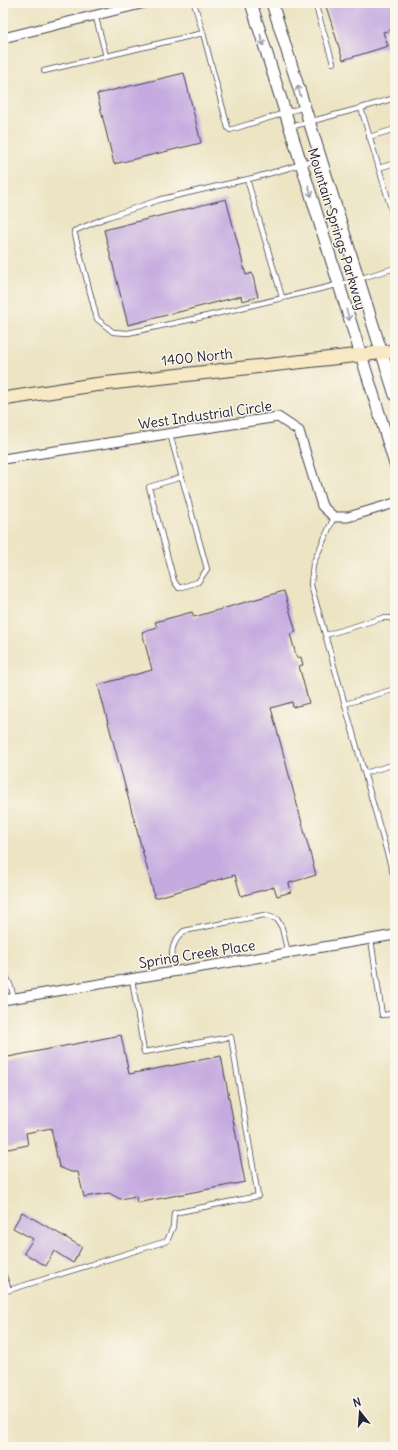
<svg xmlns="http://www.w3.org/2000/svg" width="398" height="1450" font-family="Delius,sans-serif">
  <rect width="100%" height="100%" fill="#fbf7ec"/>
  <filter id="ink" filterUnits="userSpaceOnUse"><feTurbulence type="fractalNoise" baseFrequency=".025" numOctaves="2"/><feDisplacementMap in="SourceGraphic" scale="8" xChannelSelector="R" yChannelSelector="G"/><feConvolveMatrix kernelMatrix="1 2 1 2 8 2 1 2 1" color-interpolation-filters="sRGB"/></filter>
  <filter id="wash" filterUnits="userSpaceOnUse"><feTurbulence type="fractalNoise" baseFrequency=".012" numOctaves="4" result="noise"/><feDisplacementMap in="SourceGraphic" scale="16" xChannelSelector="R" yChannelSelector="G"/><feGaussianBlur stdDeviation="0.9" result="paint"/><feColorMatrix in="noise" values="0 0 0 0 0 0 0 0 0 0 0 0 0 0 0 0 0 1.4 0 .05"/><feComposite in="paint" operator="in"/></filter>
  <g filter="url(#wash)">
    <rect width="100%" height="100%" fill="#ece4c3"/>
    <g id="blocks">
      <!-- building -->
      <path fill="#c5aae0" d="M325,3H395V29L383,32L388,46L343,60Z
        M184,73L201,143L114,164L97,94Z
        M226,199L246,275L252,273L258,297L242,301L241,296L128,325L104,230Z
        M284,591L296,632L290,634L297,658L301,657L303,665L299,666L309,703L293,707L292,702L271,708L316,875L289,883L291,892L277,896L274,887L241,896L235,875L155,898L98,685L152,670L142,632L157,627L155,622L192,612L194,617Z
        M121,1035L129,1074L221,1056L245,1182L137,1203L136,1196L120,1199L109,1193L84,1197L78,1172H71L59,1167L51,1128L26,1133L28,1145L3,1150V1136L8,1135L3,1107V1058Z
        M22,1212L82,1247L73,1263L54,1251L46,1266L24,1253L33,1239L13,1228Z"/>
    </g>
  </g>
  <g filter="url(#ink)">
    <use href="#blocks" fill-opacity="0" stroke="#403f4f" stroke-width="1"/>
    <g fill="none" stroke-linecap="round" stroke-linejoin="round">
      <defs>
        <path id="service" d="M194,3L203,33L228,128L230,130L304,107
          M315,3L333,63
          M95,14L106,56
          M44,71L203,33
          M361,108L395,98
          M290,127L361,108L395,222
          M369,137L395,129
          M320,159L257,177L162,199L105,218L74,231L97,319L113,332L128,333L207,316L345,283L395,268
          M379,168L395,163
          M247,179L282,297
          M170,434L207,569L198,582L179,588L174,581L149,487L182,477
          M334,517L313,564L311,585L395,881
          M326,635L382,618H390L393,620L395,628
          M345,704L395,689
          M365,773L395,764
          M371,939L382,1015L392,1014
          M3,969L11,987L14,998
          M173,972C172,953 169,945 184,931L264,915L277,919L282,928L288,953
          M3,1273L9,1290
          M3,1292L167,1241L173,1227L174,1213L258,1196L231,1037L144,1052L132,979"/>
        <path id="minor" d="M3,38L145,3
          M3,459L278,417L299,431L322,506L334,517H348L395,503
          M3,1000L395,935"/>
        <path id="tertiary" d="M251,3L395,464
          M272,3L395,395"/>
        <path id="secondary" d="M3,399L93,385L395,351"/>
      </defs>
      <!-- service casing -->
      <use href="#service" stroke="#403f4f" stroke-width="6"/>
      <!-- minor casing -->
      <use href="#minor" stroke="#403f4f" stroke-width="11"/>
      <!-- tertiary casing -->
      <use href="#tertiary" stroke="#403f4f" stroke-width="13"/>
      <!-- secondary casing -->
      <use href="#secondary" stroke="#403f4f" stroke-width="15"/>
      <!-- service -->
      <use href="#service" stroke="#fff" stroke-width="4.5"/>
      <!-- minor -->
      <use href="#minor" stroke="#fff" stroke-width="9"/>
      <!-- tertiary -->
      <use href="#tertiary" stroke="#fff" stroke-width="11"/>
      <!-- secondary -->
      <use href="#secondary" stroke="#f8e8c3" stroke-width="13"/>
    </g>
    <!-- one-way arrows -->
    <defs><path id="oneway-shaft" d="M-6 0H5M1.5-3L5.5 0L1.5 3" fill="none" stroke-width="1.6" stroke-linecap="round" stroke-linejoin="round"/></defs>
    <g stroke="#9c9ca7">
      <use href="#oneway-shaft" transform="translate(262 40) rotate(73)"/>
      <use href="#oneway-shaft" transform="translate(299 91) rotate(-107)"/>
      <use href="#oneway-shaft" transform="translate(310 191) rotate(73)"/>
      <use href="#oneway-shaft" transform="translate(348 315) rotate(73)"/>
    </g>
  </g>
  <g text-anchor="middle" stroke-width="3" stroke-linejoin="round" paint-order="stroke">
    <!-- street labels -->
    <g font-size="14" fill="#22223b" stroke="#fbf7ec">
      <text transform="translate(337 229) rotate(73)" y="5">Mountain Springs Parkway</text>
      <text transform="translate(197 357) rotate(-6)" y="5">1400 North</text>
      <text transform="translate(205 415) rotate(-8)" y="5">West Industrial Circle</text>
      <text transform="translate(197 954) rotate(-9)" y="5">Spring Creek Place</text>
    </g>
  </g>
  <!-- margin -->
  <rect width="398" height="1450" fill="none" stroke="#fbf7ec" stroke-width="16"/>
  <!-- north arrow -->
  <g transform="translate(360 1412) rotate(343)" stroke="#fbf7ec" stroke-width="3" paint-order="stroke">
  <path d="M0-3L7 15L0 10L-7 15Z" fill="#22223b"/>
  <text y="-6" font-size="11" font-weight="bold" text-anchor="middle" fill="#22223b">N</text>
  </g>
</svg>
